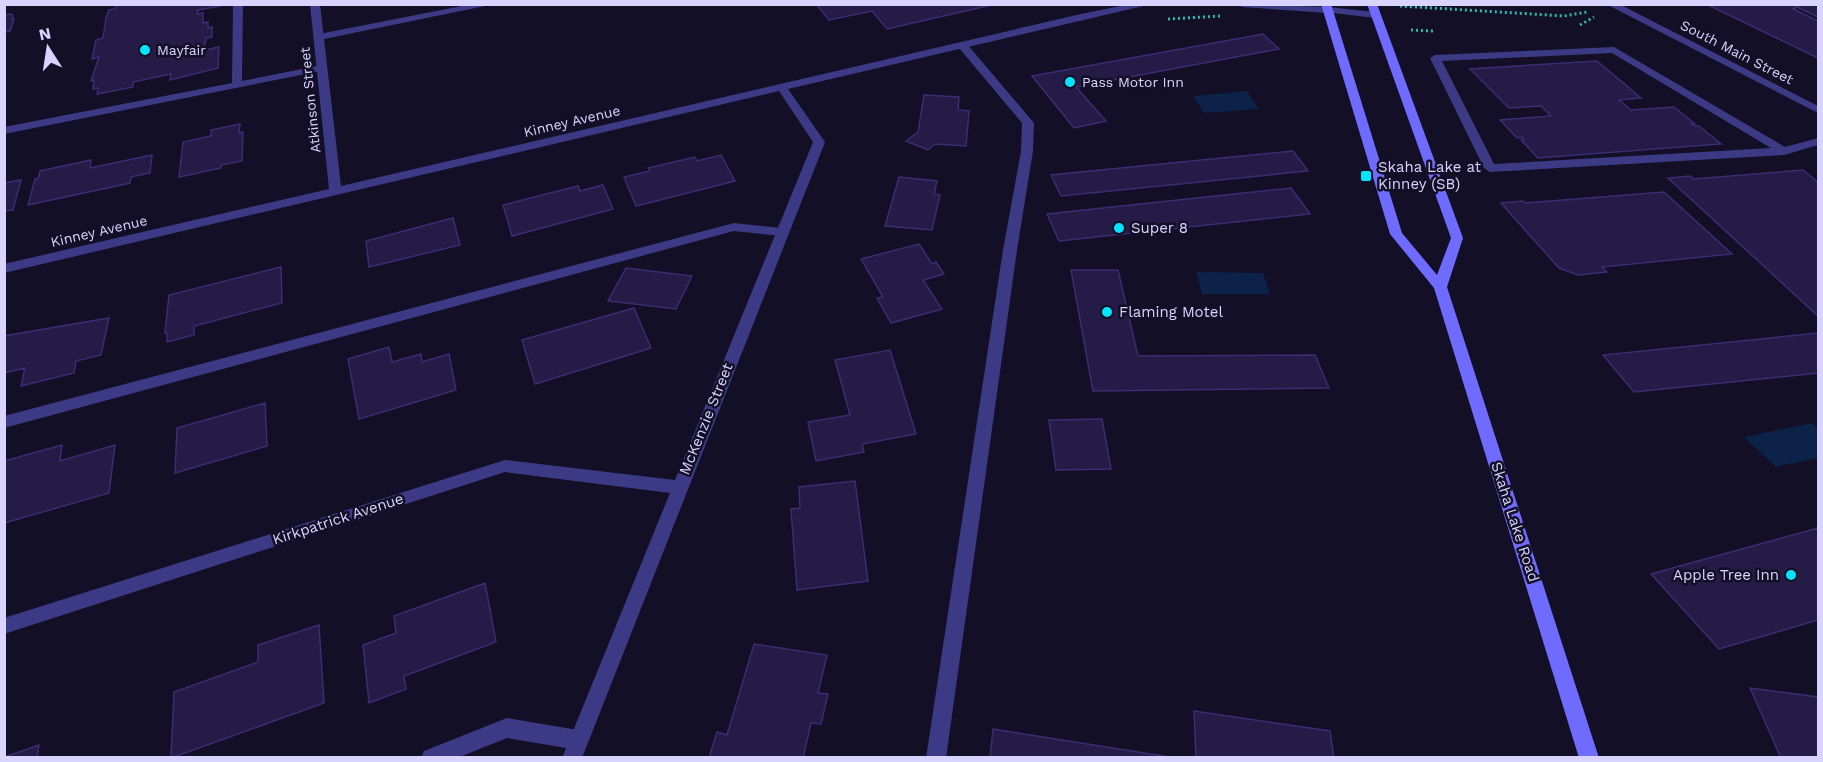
<svg xmlns="http://www.w3.org/2000/svg" width="1823" height="762" font-family="'Work Sans',sans-serif">
  <rect width="100%" height="100%" fill="#130f26"/>
  <!-- water -->
  <path fill="#0c2248" d="M1247,91L1259,109L1204,113L1193,96Z
    M1196,272L1263,273L1270,294H1202Z
    M1812,423L1818,429V458L1776,467L1744,437Z"/>
  <!-- building -->
  <path fill="#241b47" stroke="#3b2d73" stroke-width="1.5" d="M220,4V6L198,10L197,14L203,13V23L208,22V28L212,27V37L206,38L205,45L196,47V52L219,47L218,68L170,80L171,74L133,82V87L97,94L98,88L93,89L94,80L91,81L99,57L92,59L96,40L103,38L106,18L109,10L115,9L116,5Z
    M816,4H996L887,29L872,11L829,20Z
    M1706,4H1818V17L1797,7L1793,9L1818,21V58Z
    M10,14L13,15L12,19H14L10,31L4,32V15Z
    M1263,34L1279,49L1076,87L1106,121L1074,128L1032,76Z
    M1597,61L1641,98L1619,100L1631,110L1674,107L1695,124H1691L1694,126H1699L1721,144L1538,158L1521,140H1524L1522,137L1517,138L1500,120L1551,116L1541,106L1509,108L1470,69Z
    M924,95L959,97L958,110L969,111L966,146L935,144L928,150L906,141L918,132Z
    M240,124L239,133L243,132L242,161L221,165V168L179,177L183,142L211,136V130Z
    M1293,151L1308,171L1061,196L1051,175Z
    M152,155L150,173L131,177L130,183L28,205L35,179H38L40,171L91,160L90,168Z
    M721,155L735,181L636,206L624,177L650,171L648,168L695,157L697,161Z
    M1803,170L1818,182V316L1668,178L1690,176L1693,179Z
    M899,177L937,181L934,194L940,195L932,230L885,226Z
    M21,180L13,210L4,211V183Z
    M603,185L613,209L512,236L503,205L578,186L580,191Z
    M1291,188L1310,214L1059,241L1047,214Z
    M1664,192L1732,254L1602,267L1607,272L1578,275L1559,268L1501,203L1523,201L1525,203Z
    M453,218L460,245L369,267L366,241Z
    M919,244L932,264L936,262L944,274L923,280L942,309L891,323L877,298L883,297L861,259Z
    M281,267L282,303L194,326V335L167,342V333H165L169,295Z
    M626,268L692,276L676,309L608,301Z
    M1071,270H1118L1138,356L1315,355L1329,388L1093,391Z
    M634,308L651,348L535,384L522,340Z
    M109,318L101,355L76,361L74,373L21,386L25,368L4,373V336Z
    M1818,333V373L1634,392L1603,355Z
    M389,347L392,362L421,354L422,362L449,354L456,390L359,419L348,359Z
    M890,350L916,434L862,444L864,452L816,461L808,422L850,415L835,360Z
    M265,403L267,446L175,473L177,428Z
    M1102,419L1111,469L1056,470L1049,420Z
    M62,445L60,461L115,445L109,493L4,523V461Z
    M855,481L868,581L797,590L791,509L800,508L799,487Z
    M1818,528V620L1719,649L1651,574Z
    M485,583L496,642L404,676L406,689L369,703L363,645L396,633L394,616Z
    M319,625L324,703L171,758L174,692L258,662V645Z
    M754,644L827,655L818,693L828,694L821,724L811,723L803,758H709L717,732L727,735Z
    M1750,688L1818,697V758H1781Z
    M1194,711L1330,731L1334,758H1196Z
    M993,729L1176,758H990Z
    M39,745L37,758H4V757Z"/>
  <g fill="none" stroke-linecap="round" stroke-linejoin="round">
    <!-- path -->
    <path stroke="#2fb8b0" stroke-width="3" stroke-dasharray="2 3" stroke-linecap="butt" d="M1400,6L1564,16L1587,12
      M1168,19L1221,16
      M1580,25L1594,17
      M1411,30L1433,31"/>
    <!-- service -->
    <path fill="#3d3a85" fill-rule="evenodd" d="M233,4H243L242,81L322,65L327,68L326,70L4,134V127L232,83Z
      M472,4H495L319,40L314,37L319,34Z
      M963,43L967,44L1034,123L1033,151L1017,250L946,758H926L1003,250L1021,151L1022,123L959,48V44Z
      M1614,47L1785,147L1818,138V145L1784,155L1490,172L1484,168L1430,58L1435,55ZM1612,53L1771,148L1494,164L1442,61Z
      M734,223L782,228L788,232L782,236L734,231L4,428V416Z
      M507,718L578,730L585,733L588,740L585,747L578,750L507,738L457,758H421L424,751Z"/>
    <!-- minor -->
    <path fill="#3d3a85" fill-rule="evenodd" d="M310,4H320L341,186L1081,14L1130,4H1152L788,89L825,142L582,758H562L670,493L505,472L4,634V618L505,460L675,480L813,142L779,91L4,273V264L329,189Z
      M1237,4L1328,7L1333,10L1328,13L1242,7Z"/>
    <!-- tertiary -->
    <path fill="#3d3a85" fill-rule="evenodd" d="M1606,4H1619L1818,106V113Z
      M1328,7L1375,12L1380,15L1375,18L1325,12L1323,10Z"/>
    <!-- secondary -->
    <path fill="#6f6bff" fill-rule="evenodd" d="M1321,4H1331L1402,233L1437,275L1451,238L1367,4H1377L1463,238L1447,287L1599,758H1579L1434,288L1390,234Z"/>
  </g>
  <!-- markers -->
  <g fill="#00e5ff" stroke="#130f26" stroke-width="2">
    <circle cx="145" cy="50" r="6"/>
    <circle cx="1070" cy="82" r="6"/>
    <rect x="1360" y="170" width="12" height="12" rx="3"/>
    <circle cx="1119" cy="228" r="6"/>
    <circle cx="1107" cy="312" r="6"/>
    <circle cx="1791" cy="575" r="6"/>
  </g>
  <g text-anchor="middle" stroke-width="5" stroke-linejoin="round" paint-order="stroke">
    <!-- far-poi labels -->
    <g font-size="14" fill="#d9d4ff" stroke="#130f26" text-anchor="start">
      <text x="157" y="55">Mayfair</text>
      <text x="1082" y="87">Pass Motor Inn</text>
    </g>
    <!-- far-street labels -->
    <g font-size="14" fill="#d9d4ff" stroke="#130f26">
      <text transform="translate(1737 52) rotate(27)" y="5">South Main Street</text>
      <text transform="translate(310 100) rotate(-96)" y="5">Atkinson Street</text>
      <text transform="translate(572 121) rotate(-13)" y="5">Kinney Avenue</text>
      <text transform="translate(99 231) rotate(-13)" y="5">Kinney Avenue</text>
    </g>
    <!-- poi labels -->
    <g font-size="15" fill="#d9d4ff" stroke="#130f26" text-anchor="start">
      <text x="1378" y="172">Skaha Lake at<tspan x="1378" dy="17">Kinney (SB)</tspan></text>
      <text x="1131" y="233">Super 8</text>
      <text x="1119" y="317">Flaming Motel</text>
      <text x="1779" y="580" text-anchor="end">Apple Tree Inn</text>
    </g>
    <!-- street labels -->
    <g font-size="15" fill="#d9d4ff" stroke="#130f26">
      <text transform="translate(706 419) rotate(-68)" y="5">McKenzie Street</text>
      <text transform="translate(338 519) rotate(-18)" y="5">Kirkpatrick Avenue</text>
      <text transform="translate(1515 522) rotate(72)" y="5">Skaha Lake Road</text>
    </g>
  </g>
  <!-- border -->
  <rect width="1823" height="762" fill="none" stroke="#d9d4ff" stroke-width="12"/>
  <!-- north arrow -->
  <g transform="translate(48 48) rotate(348)" stroke="#130f26" stroke-width="4.5" paint-order="stroke">
  <path d="M0-4.5L10 22L0 15L-10 22Z" fill="#d9d4ff"/>
  <text y="-9" font-size="16" font-weight="bold" text-anchor="middle" fill="#d9d4ff">N</text>
  </g>
</svg>
